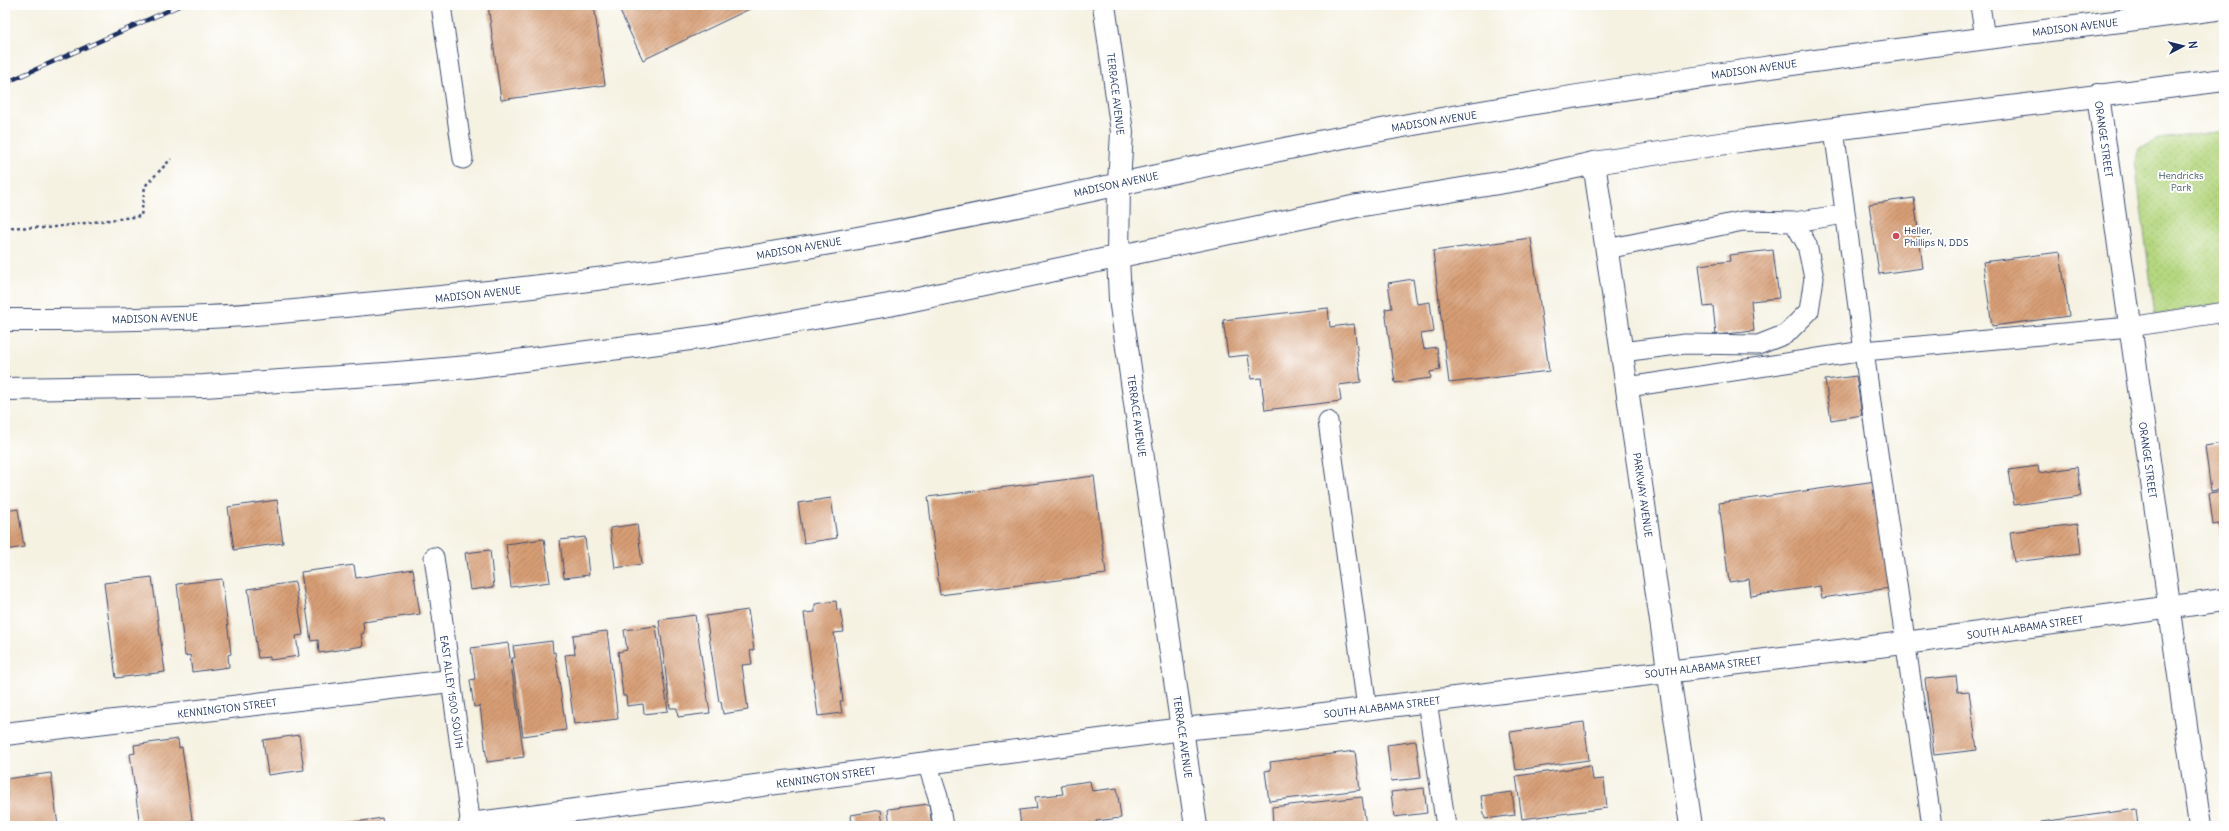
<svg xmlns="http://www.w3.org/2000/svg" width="2229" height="831" font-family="Delius,sans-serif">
  <defs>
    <pattern id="park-dots" width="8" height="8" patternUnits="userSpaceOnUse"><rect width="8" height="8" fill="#b5d77f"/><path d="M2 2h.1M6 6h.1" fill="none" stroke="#9bb970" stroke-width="1.8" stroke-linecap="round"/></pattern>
    <pattern id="building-hatch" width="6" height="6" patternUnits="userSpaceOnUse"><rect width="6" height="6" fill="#d79e75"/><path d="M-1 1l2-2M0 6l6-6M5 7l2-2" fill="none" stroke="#ae8163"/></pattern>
  </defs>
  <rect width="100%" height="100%" fill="#fff"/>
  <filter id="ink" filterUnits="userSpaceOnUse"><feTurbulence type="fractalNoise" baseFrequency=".025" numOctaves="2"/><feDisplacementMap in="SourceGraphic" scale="8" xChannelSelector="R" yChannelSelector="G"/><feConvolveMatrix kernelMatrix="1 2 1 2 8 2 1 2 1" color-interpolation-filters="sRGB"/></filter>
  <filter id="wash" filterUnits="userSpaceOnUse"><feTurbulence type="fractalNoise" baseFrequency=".012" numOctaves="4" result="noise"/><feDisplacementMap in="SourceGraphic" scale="16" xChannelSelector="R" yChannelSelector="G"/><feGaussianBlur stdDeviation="0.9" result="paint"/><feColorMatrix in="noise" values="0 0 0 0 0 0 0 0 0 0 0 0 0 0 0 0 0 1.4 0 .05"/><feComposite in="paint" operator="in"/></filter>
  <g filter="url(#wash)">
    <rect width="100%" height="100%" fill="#f5f2e2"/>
    <!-- park -->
    <path fill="url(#park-dots)" stroke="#68836e" d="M2224,131V304L2155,315L2135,161L2140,148L2159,139Z"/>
    <g id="blocks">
      <!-- building -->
      <path fill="url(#building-hatch)" d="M488,5H594L605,85L501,100Z
        M617,5H758L643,60Z
        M1914,198L1923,268L1879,274L1869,204Z
        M1531,238L1549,371L1449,383L1433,251Z
        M1773,250L1779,298L1751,301L1754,331L1716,335L1713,306L1704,307L1699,265L1730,261L1729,255Z
        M2060,252L2069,316L1992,326L1983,262Z
        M1413,279L1417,304L1430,302L1434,332L1421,334L1424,349L1437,347L1440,370L1430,372L1431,378L1395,383L1385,309L1392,308L1388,283Z
        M1328,308L1330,327L1354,324L1361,382L1339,385L1341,401L1265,410L1261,378L1251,379L1248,355L1228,357L1223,320Z
        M1856,376L1862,415L1831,420L1825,380Z
        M2224,443V489L2211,491L2205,446Z
        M2038,466L2039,473L2077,467L2081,496L2014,505L2009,470Z
        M1094,476L1106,574L940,595L928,497Z
        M1876,481L1890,588L1822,598L1820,586L1751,596L1749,579L1729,582L1719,503Z
        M2224,491V535L2220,536L2219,524L2213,525L2209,493Z
        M831,498L837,538L804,543L798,503Z
        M277,500L283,543L234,550L228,507Z
        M18,509L24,547L5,550V511Z
        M637,524L642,564L615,568L610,528Z
        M2078,524L2081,554L2014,562L2010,532Z
        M585,537L589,575L564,578L560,540Z
        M544,539L550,582L511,587L506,544Z
        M490,550L494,587L470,590L465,553Z
        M354,565L356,578L413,569L420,614L363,622L364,633L361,634L363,646L319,653L318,640L311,641L301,572Z
        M152,577L165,672L116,678L104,583Z
        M222,579L231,654L228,655L229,667L192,672L190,655L185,656L177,584Z
        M295,582L303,635L296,636L299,656L270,660V657L258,658L248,589Z
        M836,601L837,610L840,609L844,632L834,633L843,701H840L842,713L818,716L804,613L815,612V604Z
        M748,610L754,650L750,651L752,664L742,665L748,710L723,714L721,701L719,702L706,616Z
        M695,615L710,713L678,717L677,708H670L659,620Z
        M656,626L668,711L644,714L643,704L627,706L626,696H623L618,652L627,650L624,630Z
        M607,631L618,719L574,724L565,655L575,654L573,635Z
        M552,641L553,653L555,652L566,730L523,736L512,658H515L513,646Z
        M508,643L524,757L487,762L480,706L474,707L470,680L475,679L471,648Z
        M1956,676L1958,692L1969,691L1977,750L1934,755L1925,679Z
        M1584,722L1589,760L1516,770L1510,732Z
        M299,735L304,770L268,775L263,740Z
        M178,739L179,748L182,747L193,826H140L130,754L135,753L134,745Z
        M1416,741L1421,778L1391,781L1387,745Z
        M1355,751L1360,790L1269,801L1265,771L1271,770L1270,762Z
        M1591,766L1593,780L1604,779L1607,808L1522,819L1516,776Z
        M51,773L58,826H7L5,779Z
        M1090,781L1092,791L1117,788L1121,818L1096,821L1097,826H1021L1019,810L1037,808L1035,797L1063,794L1061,785Z
        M1424,788L1427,813L1394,817L1391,792Z
        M1512,792L1515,815L1485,819L1481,796Z
        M1362,797L1366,826H1273L1272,807Z
        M929,804L932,826H890L888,809Z
        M2136,809L2138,826H2042L2041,822Z
        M881,810L883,826H852L851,815Z
        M382,818L383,826H342V824Z"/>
    </g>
  </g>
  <g filter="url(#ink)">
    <use href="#blocks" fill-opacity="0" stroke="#3c4c72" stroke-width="1"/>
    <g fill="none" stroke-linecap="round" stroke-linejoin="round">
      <defs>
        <path id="service" d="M441,5L463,159
          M1980,5L1985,38
          M1834,130L1874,425L1932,826
          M1794,222L1845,214
          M1607,249L1743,221L1794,222L1807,245L1814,278L1809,311L1786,334L1758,345L1685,344L1622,352
          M1628,387L1864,351L2130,327L2224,312
          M1328,421L1367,708
          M434,557L471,826
          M1427,701L1446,826
          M927,763L938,797L943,826"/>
        <path id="minor" d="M1104,5L1122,132L1119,183
          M2098,95L2200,826
          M1594,163L1691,826
          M5,734L450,681
          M470,824L1182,729L1266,721L1920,641L2224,600"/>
        <path id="tertiary" d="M1119,183L1118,257L1120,299L1196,826"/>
        <path id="primary" d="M5,320C73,320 140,320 208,317C260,315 313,309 365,304C541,289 717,265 890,232C1053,201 1213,161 1376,131C1657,78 1941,44 2224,8
          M5,389L204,386L385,374L468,367L706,337L889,305L1357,206L1517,180L1594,163L1746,140L2224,80"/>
      </defs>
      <!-- service casing -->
      <use href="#service" stroke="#3c4c72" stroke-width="21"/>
      <!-- minor casing -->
      <use href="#minor" stroke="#3c4c72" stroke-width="24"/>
      <!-- tertiary casing -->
      <use href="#tertiary" stroke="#3c4c72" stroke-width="24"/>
      <!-- primary casing -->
      <use href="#primary" stroke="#3c4c72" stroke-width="24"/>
      <!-- path -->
      <path stroke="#3c4c72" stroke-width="2.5" stroke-dasharray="3 3" stroke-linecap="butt" d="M5,227L46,228L141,216L145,186L171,159"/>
      <!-- service -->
      <use href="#service" stroke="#fff" stroke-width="19"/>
      <!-- minor -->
      <use href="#minor" stroke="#fff" stroke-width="22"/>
      <!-- tertiary -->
      <use href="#tertiary" stroke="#fff" stroke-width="22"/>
      <!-- primary -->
      <use href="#primary" stroke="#fff" stroke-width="22"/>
      <defs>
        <path id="rail" d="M5,83L181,5"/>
      </defs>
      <!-- rail casing -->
      <use href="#rail" stroke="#1b2f5e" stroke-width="4.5"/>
      <!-- rail -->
      <use href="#rail" stroke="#fff" stroke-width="3" stroke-dasharray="9" stroke-linecap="butt"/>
    </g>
  </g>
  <!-- markers -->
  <circle fill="#d1495b" stroke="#fff" stroke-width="1.5" cx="1896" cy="236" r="4"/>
  <g text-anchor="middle" stroke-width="4" stroke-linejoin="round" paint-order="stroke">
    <!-- street labels -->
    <g font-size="10" fill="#1b2f5e" stroke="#fff">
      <text transform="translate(2075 27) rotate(-7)" y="4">MADISON AVENUE</text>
      <text transform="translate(1754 69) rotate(-8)" y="4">MADISON AVENUE</text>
      <text transform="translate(1116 94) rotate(83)" y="4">TERRACE AVENUE</text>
      <text transform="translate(1434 121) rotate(-9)" y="4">MADISON AVENUE</text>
      <text transform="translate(2104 139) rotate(82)" y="4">ORANGE STREET</text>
      <text transform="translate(1116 184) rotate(-12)" y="4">MADISON AVENUE</text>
      <text transform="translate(799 248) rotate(-10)" y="4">MADISON AVENUE</text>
      <text transform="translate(478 294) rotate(-6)" y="4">MADISON AVENUE</text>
      <text transform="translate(155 318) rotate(-2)" y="4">MADISON AVENUE</text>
      <text transform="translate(1137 416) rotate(82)" y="4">TERRACE AVENUE</text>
      <text transform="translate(2148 460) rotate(82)" y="4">ORANGE STREET</text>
      <text transform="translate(1643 495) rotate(82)" y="4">PARKWAY AVENUE</text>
      <text transform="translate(2025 627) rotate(-8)" y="4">SOUTH ALABAMA STREET</text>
      <text transform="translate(1703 667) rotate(-7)" y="4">SOUTH ALABAMA STREET</text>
      <text transform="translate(452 692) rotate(82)" y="4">EAST ALLEY 1500 SOUTH</text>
      <text transform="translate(1382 707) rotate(-7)" y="4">SOUTH ALABAMA STREET</text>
      <text transform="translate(227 708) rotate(-7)" y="4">KENNINGTON STREET</text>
      <text transform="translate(1183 737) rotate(82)" y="4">TERRACE AVENUE</text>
      <text transform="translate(826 777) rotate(-8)" y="4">KENNINGTON STREET</text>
    </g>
    <!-- park labels -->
    <g font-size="10" fill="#496168" stroke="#fff">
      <text x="2181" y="179">Hendricks<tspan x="2181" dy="12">Park</tspan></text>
    </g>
    <!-- poi labels -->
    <g font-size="10" fill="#1b2f5e" stroke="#fff" text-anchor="start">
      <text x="1904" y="234">Heller,<tspan x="1904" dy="12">Phillips N, DDS</tspan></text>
    </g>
  </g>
  <!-- margin -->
  <rect width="2229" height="831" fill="none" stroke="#fff" stroke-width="20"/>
  <!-- north arrow -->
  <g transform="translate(2183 46) rotate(83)" stroke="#ffffff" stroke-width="3" paint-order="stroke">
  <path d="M0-3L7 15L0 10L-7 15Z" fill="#1b2f5e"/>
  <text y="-6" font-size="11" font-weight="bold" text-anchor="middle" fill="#1b2f5e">N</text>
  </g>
</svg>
